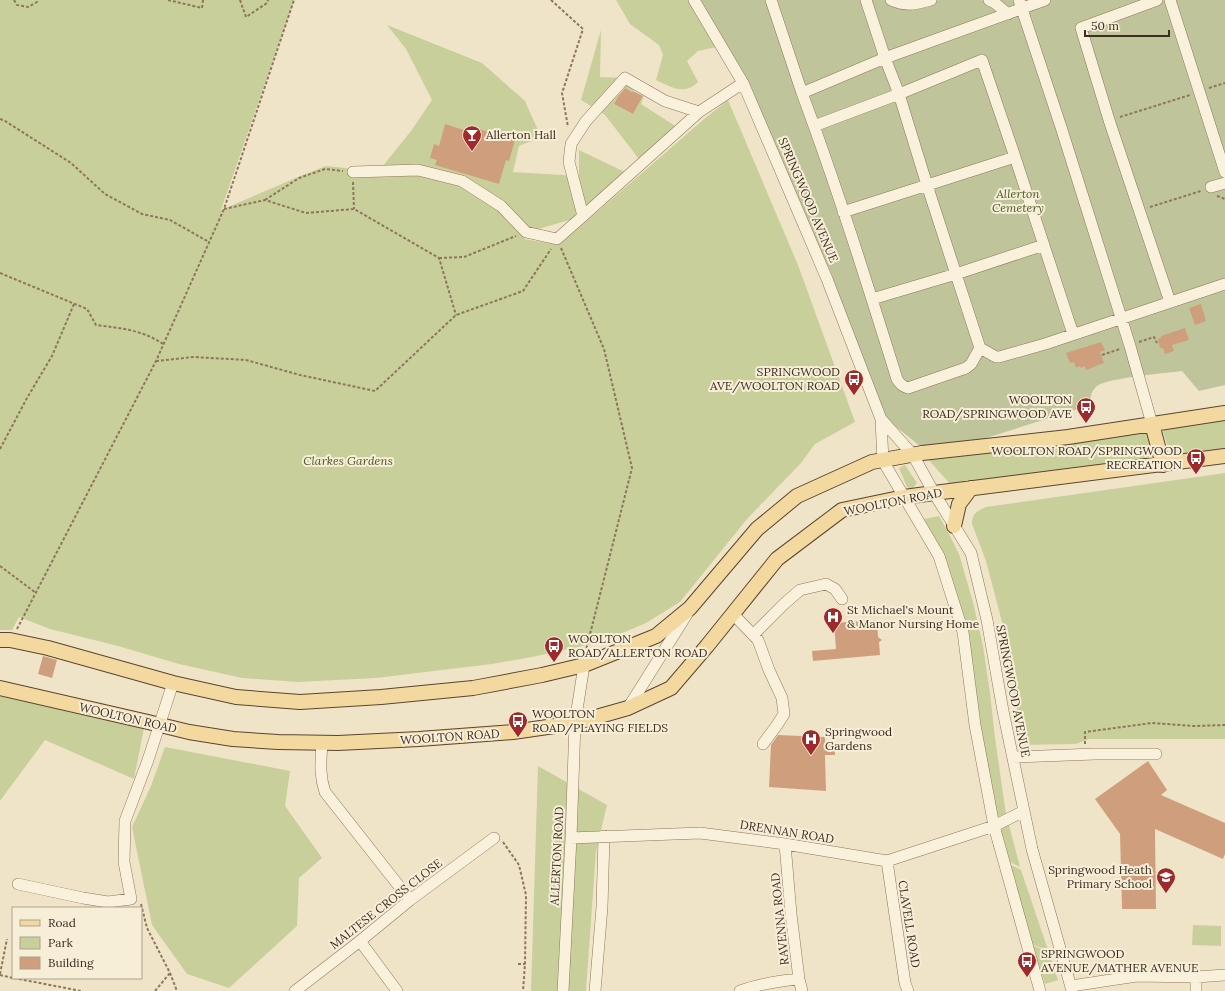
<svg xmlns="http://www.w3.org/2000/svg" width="1225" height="991" font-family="Lora,serif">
  <rect width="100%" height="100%" fill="#f0e4c8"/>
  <!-- green -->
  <path fill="#c9cf9b" d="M0,0H294L221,210L298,177L326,166L355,169L382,167L411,131L432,100L406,49L387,25L482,63L525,101L541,137L519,146L513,172L579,176V150L629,174L583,216L535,230L524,239L559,245L703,120L728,100L798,265L855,422L815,444L801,463L747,519L680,602L646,623L620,634L587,645L532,657L492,664L376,678L298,682L242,678L179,664L118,646L50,629L19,617L12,630H0Z
    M616,0H721L740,42L698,51L687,61L698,82C684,96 671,87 656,80L663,55L659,45L630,24Z
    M601,30L600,77L625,78L637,85L632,92L622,87L614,104L633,114L646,90L641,104L680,129L642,163L605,115L581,100Z
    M1225,419V450L1172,456L1170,453L1163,432L1165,428Z
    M1151,430L1155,458L950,484L927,458Z
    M905,465L917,483L912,489H910L907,487L899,468Z
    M1225,473V739H1089L1076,744L1018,745L1017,710L1009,649L986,561L972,524C972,513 977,511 986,507Z
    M939,516L948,532L959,554L973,602L983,646L990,693L995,738L1006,814L995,818L980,732L973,666L960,610L953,583L946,560L934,536L924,519Z
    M0,692L144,728L134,779L45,740L0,801Z
    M165,747L290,771L285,806L322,858L299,878L297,926L229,988L187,974L152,925L132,827L151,786Z
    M538,766L607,805L596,851L586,991H531Z
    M1008,824L1009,825L1020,867L1004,859L997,827Z
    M1004,861L1021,870L1048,950L1031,944Z
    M1193,925L1221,926V946L1192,945Z
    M1032,945L1049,952L1058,980L1045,984Z"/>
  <!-- cemetery -->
  <path fill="#bfc49a" d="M700,0H1225V385L1199,391L1182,371C1166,373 1107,378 1097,386C1091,391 1090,397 1090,405L983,439L920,446L884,417L832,276L747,79Z"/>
  <!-- building -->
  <path fill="#cf9f7d" d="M625,88L632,92L633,91L643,96L633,114L614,104L618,96Z
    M445,124L467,131L469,126L515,140L509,161L506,160L499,184L435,165L437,160L430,158L434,144L439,146Z
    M1201,304L1206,321L1195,325L1189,308Z
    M1185,328L1189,340L1172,345L1174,351L1165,354L1163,348H1160L1158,339L1161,337V336Z
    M1101,342L1105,350L1100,352L1104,363L1086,370L1085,366L1081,368L1080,366L1076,368L1074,362L1070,363L1066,353Z
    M877,620L878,637L882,640L879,642L880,655L813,661L812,651L836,649L834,623Z
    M43,656L57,660L52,678L38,674Z
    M778,735L825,737V744H835V755H825L826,791L769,787L771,745Z
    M1148,761L1167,790L1161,795L1225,823V854L1223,859L1155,829L1156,909H1122L1120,834L1095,799Z"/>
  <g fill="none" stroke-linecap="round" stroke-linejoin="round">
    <defs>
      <path id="minor" d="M694,0L743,83L827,279L881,419L883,461L939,556L963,632L975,725L994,826L1040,991
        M771,0L802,93
        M866,0L885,58L899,94L927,185L980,348L996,357H999L1045,344L1225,284
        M891,0C907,7 916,4 931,0
        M989,0L995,3L1008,14
        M1019,0L1061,127L1130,346L1152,424
        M1157,0L1081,28L1109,120L1170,302
        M1170,0L1225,172
        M699,112L665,101L625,78L586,121L571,144L569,162L583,216L699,112L743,83
        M814,126L899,94L982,60L1015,157L1073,334
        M353,172L418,170L462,181L501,206L526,232L557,239L583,216
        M1211,187L1225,183
        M843,212L1015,157
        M872,299L956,274L1044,245
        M980,348L971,364L966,368L908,388C902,386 900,384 897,379C867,283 837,187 802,93L885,58L1045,0
        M881,419L913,455L934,493L971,553L987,620L1003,711L1032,849L1072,991
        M733,614L758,640L769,670L782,698L784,714L777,725L763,744
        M753,635L784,604L800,590L826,584L835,589L842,599
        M628,708L687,614
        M322,742C321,761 319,774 325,792L410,900
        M1013,757L1095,754H1156
        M571,838L700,833L785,844L887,861L994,826L1024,811
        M785,844L791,914L799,979L802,991
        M887,861L905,983L908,991
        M18,884L83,898L108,902L131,899L124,862L125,821L148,760L173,683
        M360,941L397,991
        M1196,977V991
        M1071,986L1137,976L1196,977L1225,975
        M295,991L360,941L410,900L494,838
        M563,991L571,838L575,723L584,665
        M595,991L602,907L604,836
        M740,991C759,984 778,981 799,979"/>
      <path id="major" d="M1152,424L1163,465
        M954,526L959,504L971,488
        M0,640H10L48,648L173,683L236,697L300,702L381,697L473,688L542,675L584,665L656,636L690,608L757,529L797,496L872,462L922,453L1068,437L1225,413
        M0,688L148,722L189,732L233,739L278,742L338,743L419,739L513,732L575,723L628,708L671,688L707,646L777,559L842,510L904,497L934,493L1225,456"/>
    </defs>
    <!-- minor casing -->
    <use href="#minor" stroke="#8d765c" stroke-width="12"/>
    <!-- major casing -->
    <use href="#major" stroke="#5b4430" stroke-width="16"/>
    <!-- path -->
    <path stroke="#8d765c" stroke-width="2" stroke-dasharray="3 2" stroke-linecap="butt" d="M14,0L17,5L28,7L37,2V0
      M168,0L202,8L203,0
      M240,0L246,17L267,3L268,0
      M551,0L583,29L562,93L568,127
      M1209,88L1225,83
      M1120,117L1190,95
      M0,119L5,121L71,163L105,194L142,214L170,220L209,242
      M353,182L354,209
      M1217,196L1225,199
      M265,200L299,178L325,169L343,171
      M1150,207L1201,191
      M224,209L265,200L306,213L354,209L439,258L456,315
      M561,248L604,349L632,468L586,650
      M439,258L464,257L516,236
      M0,273L87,309L96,325C120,328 143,330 163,344
      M1139,342L1154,337L1157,343
      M1102,355L1120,349
      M156,361L194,357L246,360L300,375L375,391L456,315L523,291L551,249
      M0,449L27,398L52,356L74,304
      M0,566L36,593
      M17,629L156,361L224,209L294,0
      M1085,744V732L1152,723L1194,726L1225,725
      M503,842L519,865L526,895L525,964L523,991
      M141,904L147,928L170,973L177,991
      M518,964H525
      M0,974L7,939
      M0,975L13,978
      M14,978L81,991
      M155,991L170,973"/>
    <!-- minor -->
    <use href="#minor" stroke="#faf1dc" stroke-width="11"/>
    <!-- major -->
    <use href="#major" stroke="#f3d9a0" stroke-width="14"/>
  </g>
  <!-- icons -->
  <defs>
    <symbol id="bar-pin" viewBox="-11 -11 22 30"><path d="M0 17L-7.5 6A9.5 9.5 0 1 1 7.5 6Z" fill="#9e2a2b" stroke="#f7eed8"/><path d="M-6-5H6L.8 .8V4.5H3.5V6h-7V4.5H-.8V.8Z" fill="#fff"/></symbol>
    <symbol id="bus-pin" viewBox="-11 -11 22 30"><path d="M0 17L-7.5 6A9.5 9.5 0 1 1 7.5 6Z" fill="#9e2a2b" stroke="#f7eed8"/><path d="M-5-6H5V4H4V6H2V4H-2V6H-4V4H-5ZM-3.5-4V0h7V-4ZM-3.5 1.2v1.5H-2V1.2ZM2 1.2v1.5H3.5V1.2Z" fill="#fff"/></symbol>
    <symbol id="hospital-pin" viewBox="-11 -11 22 30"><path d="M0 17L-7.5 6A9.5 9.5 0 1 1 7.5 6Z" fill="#9e2a2b" stroke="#f7eed8"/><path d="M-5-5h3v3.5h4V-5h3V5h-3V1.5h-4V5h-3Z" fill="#fff"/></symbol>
    <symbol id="school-pin" viewBox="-11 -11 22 30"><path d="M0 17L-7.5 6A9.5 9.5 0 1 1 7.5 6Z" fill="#9e2a2b" stroke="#f7eed8"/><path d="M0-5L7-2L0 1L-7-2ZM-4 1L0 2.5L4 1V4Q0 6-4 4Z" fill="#fff"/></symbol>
  </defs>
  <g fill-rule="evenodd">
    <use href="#bar-pin" x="461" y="124" width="22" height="30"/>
    <use href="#bus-pin" x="843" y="368" width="22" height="30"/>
    <use href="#bus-pin" x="1075" y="396" width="22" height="30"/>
    <use href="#bus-pin" x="1185" y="447" width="22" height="30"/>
    <use href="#hospital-pin" x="822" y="606" width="22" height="30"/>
    <use href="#bus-pin" x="543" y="635" width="22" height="30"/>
    <use href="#bus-pin" x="507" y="710" width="22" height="30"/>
    <use href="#hospital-pin" x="800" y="728" width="22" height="30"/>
    <use href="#school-pin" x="1155" y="866" width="22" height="30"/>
    <use href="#bus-pin" x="1016" y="950" width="22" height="30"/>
  </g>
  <g text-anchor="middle" stroke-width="4" stroke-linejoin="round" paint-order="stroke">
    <!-- poi labels -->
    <g font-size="12" fill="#3d2e20" stroke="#f7eed8" text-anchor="start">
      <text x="486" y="139">Allerton Hall</text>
      <text x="840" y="376" text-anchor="end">SPRINGWOOD<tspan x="840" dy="14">AVE/WOOLTON ROAD</tspan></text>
      <text x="1072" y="404" text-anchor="end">WOOLTON<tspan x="1072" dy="14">ROAD/SPRINGWOOD AVE</tspan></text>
      <text x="1182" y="455" text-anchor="end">WOOLTON ROAD/SPRINGWOOD<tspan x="1182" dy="14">RECREATION</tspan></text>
      <text x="847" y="614">St Michael's Mount<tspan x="847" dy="14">&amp; Manor Nursing Home</tspan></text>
      <text x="568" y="643">WOOLTON<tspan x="568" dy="14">ROAD/ALLERTON ROAD</tspan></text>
      <text x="532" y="718">WOOLTON<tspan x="532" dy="14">ROAD/PLAYING FIELDS</tspan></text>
      <text x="825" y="736">Springwood<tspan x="825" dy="14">Gardens</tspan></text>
      <text x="1152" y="874" text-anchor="end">Springwood Heath<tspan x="1152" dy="14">Primary School</tspan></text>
      <text x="1041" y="958">SPRINGWOOD<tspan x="1041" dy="14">AVENUE/MATHER AVENUE</tspan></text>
    </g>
    <!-- park labels -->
    <g font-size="12" font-style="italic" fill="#4d5a26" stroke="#f7eed8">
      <text x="1018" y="198">Allerton<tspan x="1018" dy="14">Cemetery</tspan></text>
      <text x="348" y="465">Clarkes Gardens</text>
    </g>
    <!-- street labels -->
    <g font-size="12" fill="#3d2e20" stroke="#f7eed8">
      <text transform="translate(808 200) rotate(67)" y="4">SPRINGWOOD AVENUE</text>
      <text transform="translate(893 502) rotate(-11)" y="4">WOOLTON ROAD</text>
      <text transform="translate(1013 691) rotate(79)" y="4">SPRINGWOOD AVENUE</text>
      <text transform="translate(128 718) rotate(13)" y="4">WOOLTON ROAD</text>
      <text transform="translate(450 737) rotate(-4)" y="4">WOOLTON ROAD</text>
      <text transform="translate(787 832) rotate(9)" y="4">DRENNAN ROAD</text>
      <text transform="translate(557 856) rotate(-87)" y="4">ALLERTON ROAD</text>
      <text transform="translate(386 904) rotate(-38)" y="4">MALTESE CROSS CLOSE</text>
      <text transform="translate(780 919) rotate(-96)" y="4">RAVENNA ROAD</text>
      <text transform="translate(909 924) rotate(81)" y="4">CLAVELL ROAD</text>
    </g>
  </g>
  <!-- legend -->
  <rect x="12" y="907" width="130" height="72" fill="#f7eed8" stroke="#ada18e"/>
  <rect x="20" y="920" width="20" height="6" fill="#f3d9a0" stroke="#ada18e"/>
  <text x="48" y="927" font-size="12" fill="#3d2e20">Road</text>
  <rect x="20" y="937" width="20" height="12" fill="#c9cf9b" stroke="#ada18e"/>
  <text x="48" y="947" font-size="12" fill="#3d2e20">Park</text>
  <rect x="20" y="957" width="20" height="12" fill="#cf9f7d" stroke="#ada18e"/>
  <text x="48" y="967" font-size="12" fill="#3d2e20">Building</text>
  <!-- scale -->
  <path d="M1085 30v6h84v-6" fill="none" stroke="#3d2e20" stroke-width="2"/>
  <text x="1091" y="30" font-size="12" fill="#3d2e20" stroke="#f7eed8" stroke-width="3" paint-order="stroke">50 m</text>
</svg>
